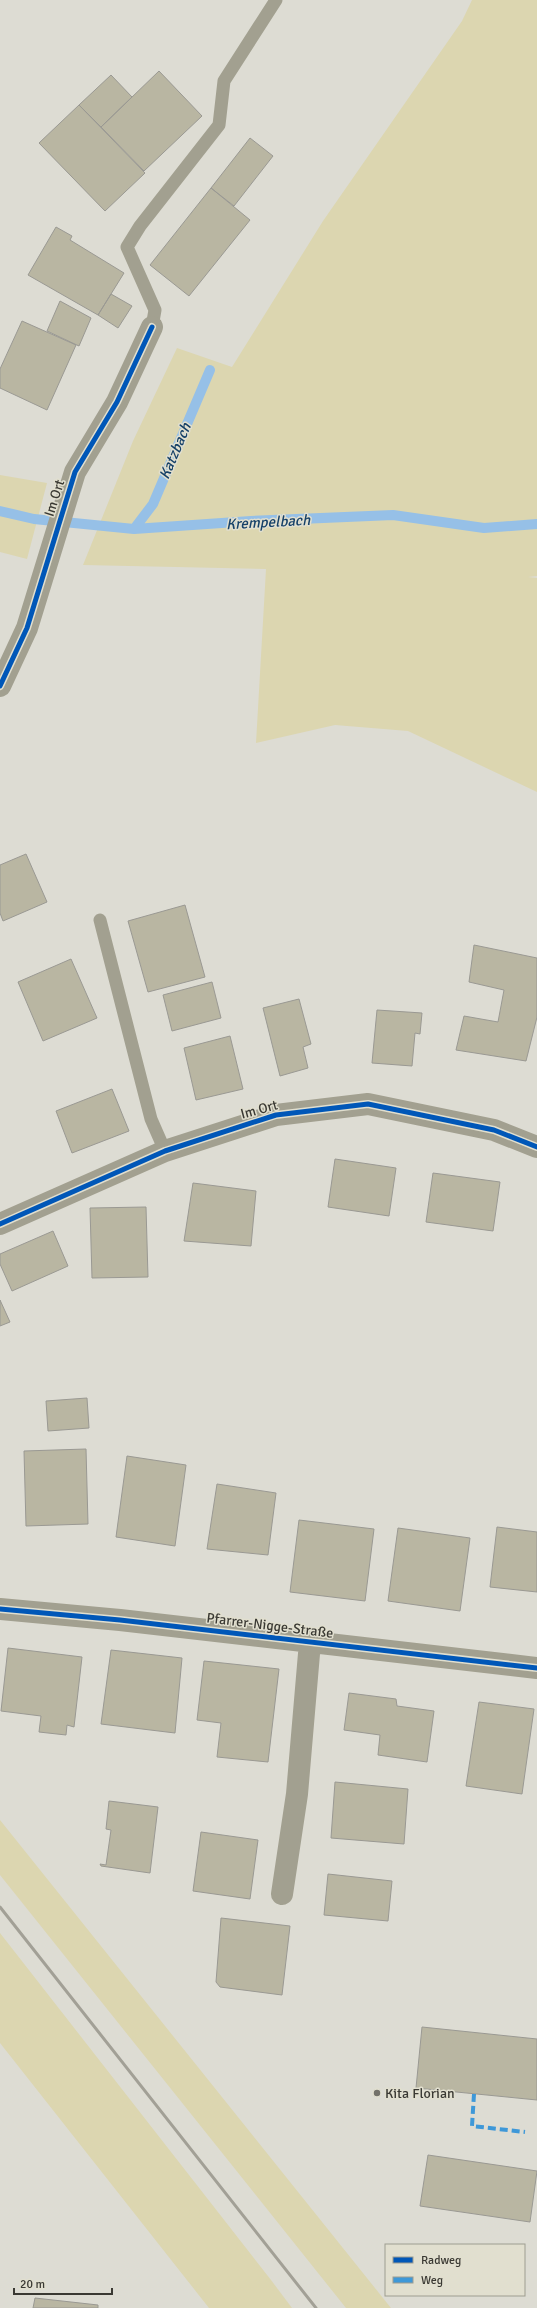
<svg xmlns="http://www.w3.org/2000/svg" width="537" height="2308" font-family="Signika,sans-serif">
  <rect width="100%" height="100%" fill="#dddcd3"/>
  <!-- green -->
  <path fill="#dcd6b0" d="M472,0H537V576L528,577L537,578V792L408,731L335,725L256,743L266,569L83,565L133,441L177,348L232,367L323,221L462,21Z
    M0,475L47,483L27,559L0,552Z
    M0,1820L391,2308H346L0,1875Z
    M0,1933L271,2280L292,2308H209L0,2043Z"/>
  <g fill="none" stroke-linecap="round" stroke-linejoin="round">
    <!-- stream -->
    <path stroke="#96c0e7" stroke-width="10" d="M0,511L34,519L134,529L251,521L393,515L484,528L537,524
      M134,529L153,504L210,370"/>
  </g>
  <!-- building -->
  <path fill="#b9b6a2" stroke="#9a9993" d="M159,71L202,116L144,171L101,127Z
    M111,75L132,97L101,127L79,105Z
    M79,105L145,173L105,211L39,143Z
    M250,138L273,156L234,206L211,188Z
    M211,188L250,220L189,296L150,265Z
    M56,227L72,236L70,240L124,273L98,315L28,275Z
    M111,294L132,306L118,328L98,315Z
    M60,301L91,318L79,346L47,331Z
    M22,321L76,345L47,410L0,388V369Z
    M26,854L47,902L3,921L0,913V865Z
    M185,905L205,977L148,992L128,921Z
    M474,945L537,958V1017L526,1061L456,1050L464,1016L498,1022L504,990L469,982Z
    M71,959L97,1018L43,1041L18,982Z
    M212,982L221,1018L172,1031L163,995Z
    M299,999L311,1044L303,1047L308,1068L280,1076L263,1008Z
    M377,1010L422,1013L420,1034L415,1033L412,1066L372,1063Z
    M230,1036L243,1089L196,1100L184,1048Z
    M112,1089L129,1131L72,1153L56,1111Z
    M335,1159L396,1168L389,1216L328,1207Z
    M433,1173L500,1182L493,1231L426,1222Z
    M193,1183L256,1191L251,1246L184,1241Z
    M146,1207L148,1277L92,1278L90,1208Z
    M53,1231L68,1266L12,1291L0,1264V1254Z
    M0,1300L10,1322L0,1326Z
    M87,1398L89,1428L48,1431L46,1401Z
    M86,1449L88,1524L26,1526L24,1451Z
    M127,1456L186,1465L175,1546L116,1537Z
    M217,1484L276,1493L268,1555L207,1549Z
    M299,1520L374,1529L365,1601L290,1592Z
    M497,1527L537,1532V1592L490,1587Z
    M398,1528L470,1538L460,1611L388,1601Z
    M8,1648L82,1657L74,1727L67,1725L66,1735L39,1732L41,1716L1,1711Z
    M111,1650L182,1658L175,1733L101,1724Z
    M204,1661L279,1669L268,1762L217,1757L221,1723L197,1720Z
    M349,1693L396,1699L397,1706L434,1711L427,1762L378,1755L380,1735L344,1730Z
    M479,1702L534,1709L522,1794L466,1786Z
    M335,1782L408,1789L404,1844L331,1838Z
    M109,1801L158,1807L150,1873L101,1866L100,1864L106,1865L111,1830L106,1829Z
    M201,1832L258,1840L250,1899L193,1891Z
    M328,1874L392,1881L388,1921L324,1915Z
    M221,1918L290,1926L282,1995L220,1987L216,1982Z
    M422,2027L537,2039V2100L416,2088Z
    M428,2155L537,2171L530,2222L420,2206Z
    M35,2298L98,2305V2308H33Z"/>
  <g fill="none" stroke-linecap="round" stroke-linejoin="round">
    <!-- service -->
    <path stroke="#a2a090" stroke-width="13" d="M152,327L155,310L127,247L140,226L219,125L224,81L276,0
      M100,920L151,1119L165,1151"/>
    <!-- minor -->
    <path stroke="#a2a090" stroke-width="22" d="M0,686L27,628L75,472L117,402L152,327
      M0,1224L165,1151L276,1115L368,1104L494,1130L537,1147
      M0,1609L120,1620L537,1668
      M282,1894L297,1794L310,1642"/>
    <!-- rail -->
    <path stroke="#a2a096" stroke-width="3" d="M0,1907L316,2308"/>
    <!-- quiet -->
    <path stroke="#3e98d8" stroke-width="4" stroke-dasharray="8 4" stroke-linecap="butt" d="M474,2094L472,2126L525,2132"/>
    <defs>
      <path id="cycleway" d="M0,686L27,628L75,472L117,402L152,327
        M0,1224L165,1151L276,1115L368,1104L494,1130L537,1147
        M0,1609L120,1620L537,1668"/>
    </defs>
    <!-- cycleway casing -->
    <use href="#cycleway" stroke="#e1dfcf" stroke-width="8"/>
    <!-- cycleway -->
    <use href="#cycleway" stroke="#0057b8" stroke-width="5"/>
  </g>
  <!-- markers -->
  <circle fill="#73726b" stroke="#e1dfcf" stroke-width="1.5" cx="377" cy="2093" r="4"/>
  <g text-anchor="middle" stroke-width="3" stroke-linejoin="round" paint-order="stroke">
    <!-- street labels -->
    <g font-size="14" fill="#3a3933" stroke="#e1dfcf">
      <text transform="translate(54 498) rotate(-72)" y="5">Im Ort</text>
      <text transform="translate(259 1109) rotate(-15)" y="5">Im Ort</text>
      <text transform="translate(270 1625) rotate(7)" y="5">Pfarrer-Nigge-Straße</text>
    </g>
    <!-- poi labels -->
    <g font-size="14" fill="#3a3933" stroke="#e1dfcf" text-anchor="start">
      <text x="385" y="2098">Kita Florian</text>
    </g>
    <!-- water labels -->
    <g font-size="15" font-style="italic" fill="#164168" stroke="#e1dfcf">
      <text transform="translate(175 451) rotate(-67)" y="5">Katzbach</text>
      <text transform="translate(268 522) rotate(-3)" y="5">Krempelbach</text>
    </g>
  </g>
  <!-- legend -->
  <rect x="385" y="2244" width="140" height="52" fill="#e1dfcf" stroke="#9e9d91"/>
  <rect x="393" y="2257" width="20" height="6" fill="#0057b8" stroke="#9e9d91"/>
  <text x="421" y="2264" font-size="12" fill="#3a3933">Radweg</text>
  <rect x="393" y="2277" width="20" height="6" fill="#3e98d8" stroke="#9e9d91"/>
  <text x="421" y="2284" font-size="12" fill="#3a3933">Weg</text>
  <!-- scale -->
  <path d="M14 2288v6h98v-6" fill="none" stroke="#3a3933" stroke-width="2"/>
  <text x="20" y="2288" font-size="12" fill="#3a3933" stroke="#e1dfcf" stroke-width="3" paint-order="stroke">20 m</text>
</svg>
